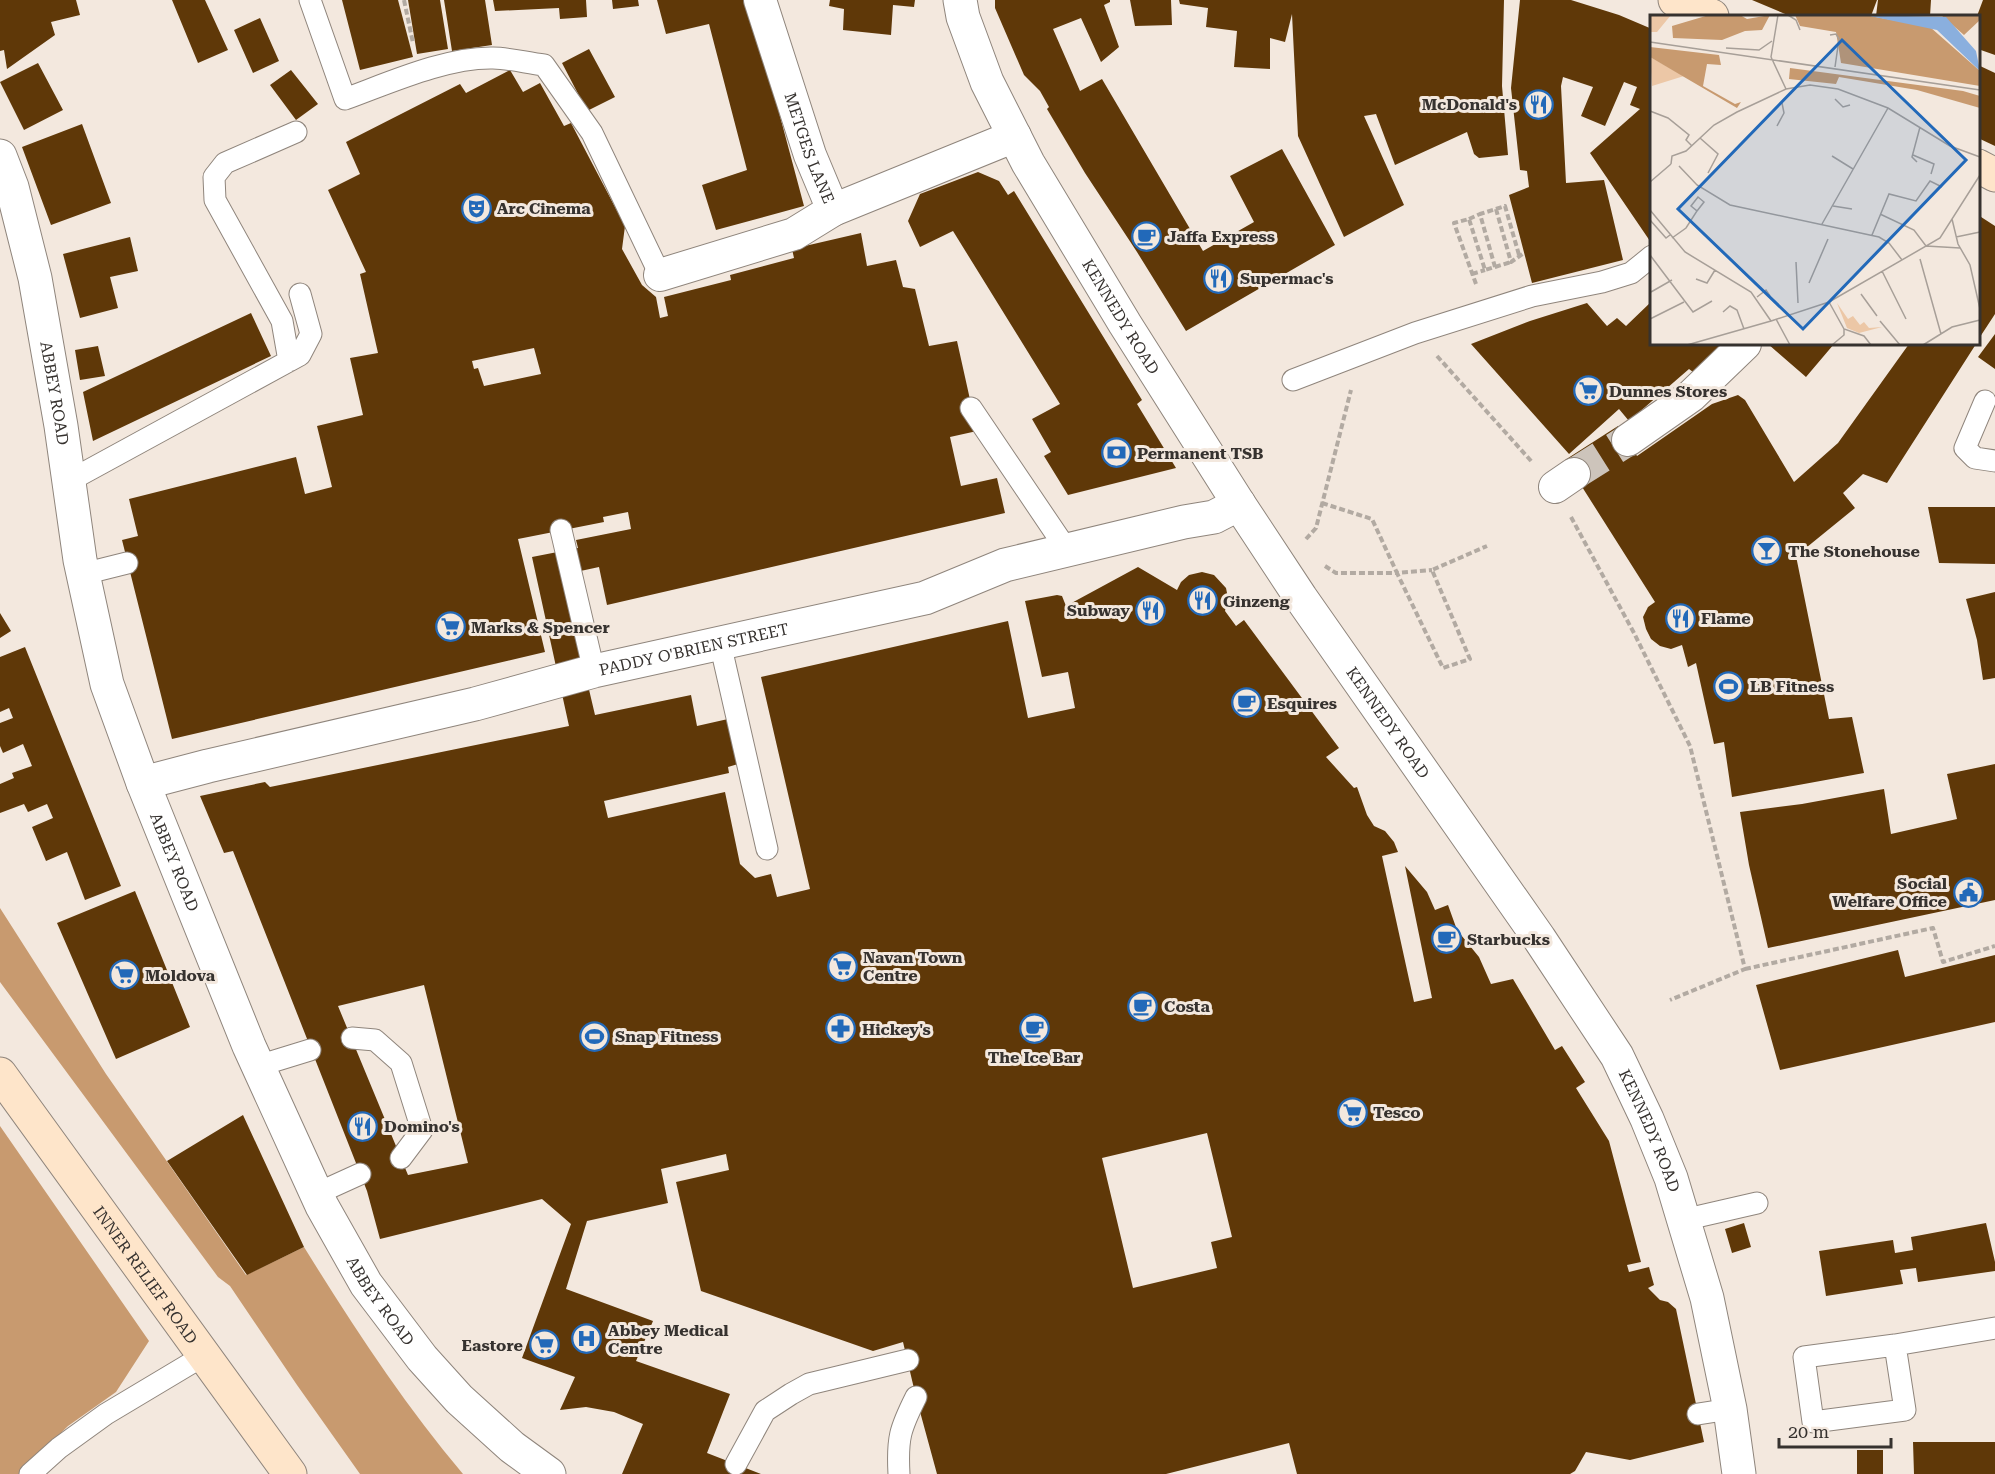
<svg xmlns="http://www.w3.org/2000/svg" width="1995" height="1474" font-family="'Roboto Serif',serif">
  <rect width="100%" height="100%" fill="#f3e8de"/>
  <!-- forest -->
  <path fill="#c89a6f" d="M0,908L106,1074L246,1275L304,1247C353,1326 403,1403 463,1474H360L297,1385L230,1286L218,1277L0,982Z
    M0,1126L149,1341L116,1392L68,1426L19,1474H0Z"/>
  <!-- building -->
  <path fill="#5f3808" fill-rule="evenodd" d="M0,0H76L80,15L51,22L55,35L7,69L4,50L0,51Z
    M172,0H205L228,50L198,63Z
    M342,0H398L413,57L360,70Z
    M408,0H440L448,49L417,54Z
    M444,0H485L492,45L452,51Z
    M493,0H586L587,17L560,19L559,8L495,11Z
    M612,0H638L639,6L613,9Z
    M657,0H749L804,206L716,230L702,185L747,170L709,24L666,34Z
    M830,0H915L914,7L893,5L891,35L843,30L844,9L829,6Z
    M995,0H1110V2L1104,5L1119,47L1101,62L1081,18L1053,29L1080,91L1102,79L1203,251L1254,222L1230,176L1282,149L1335,245L1186,331L1137,252L1085,173L1047,109L1049,107L1040,91L1024,75L995,8Z
    M1130,0H1171L1172,25L1135,26Z
    M1179,0H1504L1502,86L1508,155L1479,158L1474,154L1467,132L1395,165L1376,114L1364,116L1404,205L1344,237L1298,136L1292,14L1285,42L1270,38V69L1234,67L1237,31L1206,27L1208,8L1180,4Z
    M1520,0H1571L1619,15L1652,29V244L1590,153L1640,109L1630,105L1637,87L1624,82L1605,126L1581,116L1593,87L1563,77L1561,86L1566,183L1604,180L1623,260L1532,283L1509,195L1529,187L1527,171L1520,170L1511,88Z
    M1752,0H1877L1871,16H1790Z
    M1878,0H1931L1930,16H1876Z
    M1983,0H1995V55L1978,49V16H1977Z
    M260,18L279,61L253,73L234,30Z
    M589,49L615,97L587,111L562,63Z
    M38,63L63,110L24,130L0,82Z
    M1978,65L1995,73V146L1978,138Z
    M291,70L318,104L296,120L270,85Z
    M510,70L523,92L540,83L564,126L571,123L625,226L622,249L642,285L656,297L660,318L668,316L664,297L731,280L730,275L794,258L792,249L861,233L867,266L896,260L903,287L915,289L929,346L957,341L977,431L950,437L961,486L997,478L1005,513L607,605L599,567L562,575L595,715L691,695L697,726L728,719L738,764L728,767L729,773L604,801L608,818L725,792L740,864L755,878L771,874L777,897L810,889L761,677L1008,621L1028,718L1075,708L1068,672L1042,677L1025,601L1057,595L1062,596L1066,606L1138,567L1177,590L1181,582L1189,575L1202,572L1214,575L1226,588L1228,598L1225,611L1236,626L1244,620L1339,748L1326,757L1354,788L1357,787L1367,815L1374,826L1385,831L1394,842L1398,852L1382,856L1414,1002L1432,998L1405,866L1427,892L1435,910L1448,905L1457,930L1479,957L1491,984L1513,979L1555,1050L1562,1046L1585,1082L1576,1088L1609,1141L1641,1262L1627,1265L1629,1272L1649,1267L1654,1285L1648,1288L1660,1300L1668,1302L1676,1309L1704,1442L1630,1460L1586,1452L1575,1471L1570,1474H1297L1289,1443L1166,1474H937L916,1397L903,1342L873,1351L701,1291L676,1182L729,1170L726,1154L661,1169L668,1203L587,1221L566,1289L653,1321L636,1361L730,1394L707,1453L761,1474H622L643,1424L614,1412L586,1407L560,1410L575,1377L522,1358L571,1224L542,1199L380,1239L367,1191L233,851L224,853L200,796L265,782L270,787L569,726L532,557L578,548L576,540L631,529L628,512L603,517L604,522L518,539L545,652L172,739L122,540L138,536L129,499L296,457L305,494L332,487L317,426L363,415L350,358L378,353L360,274L366,272L328,190L360,174L346,142L460,84L466,93ZM534,348L541,374L484,386L478,368L474,369L472,361ZM424,985L468,1163L408,1175L338,1006ZM1207,1133L1232,1237L1211,1242L1217,1268L1133,1288L1102,1158Z
    M82,124L111,203L51,225L22,147Z
    M978,172L999,181L1008,195L1014,191L1142,400L1137,404L1176,468L1068,495L1044,456L1051,452L1032,419L1060,404L953,231L920,247L908,221L920,194Z
    M1978,215L1995,226V314L1978,340Z
    M130,237L138,271L110,277L118,308L80,318L63,254Z
    M1652,301V344H1721L1693,372L1689,369L1629,421L1619,409L1569,454L1471,344L1530,321L1587,303L1607,326L1617,318L1626,326Z
    M251,313L271,356L93,441L83,392Z
    M1995,334V369L1978,357Z
    M1768,344H1834L1806,377Z
    M1909,344H1976L1887,483L1863,474L1843,493L1855,508L1796,556L1829,719L1852,717L1864,773L1732,797L1724,742L1714,744L1696,663L1688,667L1682,645L1671,649L1660,646L1651,639L1646,629L1643,617L1648,607L1655,602L1565,460L1618,426L1637,456L1712,404L1738,395L1745,400L1794,482L1838,443Z
    M98,346L105,376L80,380L75,350Z
    M1928,507H1995V564L1939,563Z
    M1995,592V678L1983,680L1977,640L1966,599Z
    M0,613L11,631L0,638Z
    M25,647L121,886L85,900L67,852L46,861L32,827L53,818L47,804L28,812L24,804L0,813V784L14,778L12,773L32,766L23,744L3,753L0,746V723L13,718L9,708L0,712V657Z
    M1995,764V900L1768,948L1749,865L1740,812L1802,804L1884,789L1891,834L1957,819L1947,774Z
    M135,891L190,1027L116,1059L57,923Z
    M1898,950L1905,977L1995,955V1022L1780,1070L1756,985Z
    M243,1115L304,1247L247,1275L167,1161Z
    M1744,1223L1751,1247L1732,1253L1725,1229Z
    M1986,1223L1995,1262V1271L1918,1282L1916,1268L1900,1270L1903,1284L1826,1296L1819,1251L1893,1240L1895,1253L1913,1250L1911,1237Z
    M1913,1442H1995V1474H1914Z
    M1857,1450H1883V1474H1857Z"/>
  <g fill="none" stroke-linecap="round" stroke-linejoin="round">
    <!-- pedestrian-tunnel -->
    <path stroke="#cdc4bb" stroke-width="32" stroke-dasharray="32 16" stroke-linecap="butt" d="M1574,474L1628,440"/>
    <defs>
      <path id="service" d="M310,0L345,99C389,83 446,57 493,58C509,58 527,63 544,65L592,133L660,275
        M289,361L282,321L215,200L214,177L225,163L296,132
        M1293,380L1415,333L1532,296L1602,282L1631,273L1652,256
        M1985,401L1965,448L1975,458L1995,461
        M971,408L1067,550
        M69,481L300,355L311,334L300,294
        M561,530L594,671
        M83,574L127,563
        M720,643L767,849
        M352,1038L375,1040L401,1063L422,1130L401,1158
        M258,1066L310,1050
        M316,1194L360,1174
        M1683,1220L1757,1203
        M1895,1345L1905,1410L1813,1422L1804,1357L1895,1345L1995,1328
        M1698,1414L1730,1409
        M736,1464L765,1411L791,1394L809,1384L908,1360
        M30,1474L59,1448L106,1414L203,1356
        M899,1474C897,1438 900,1429 916,1397"/>
      <g id="pedestrian">
        <path id="s1" d="M760,0L810,155L833,210"/>
        <path d="M660,275L794,234L833,210L1015,136"/>
        <path d="M1628,440L1691,396L1745,344"/>
        <path d="M1555,487L1574,474"/>
      </g>
      <g id="minor">
        <path id="s2" d="M143,783L208,766L475,704L594,671L925,598L1005,565L1184,522L1214,517L1239,504"/>
      </g>
      <g id="tertiary">
        <path id="s3" d="M960,0L963,17L987,82L1028,163L1125,324L1239,504L1301,598L1539,938L1617,1056L1647,1119L1671,1178L1707,1298L1730,1409L1739,1474"/>
        <path id="s4" d="M0,156L12,187L35,278L61,426L80,560L107,684L143,783L249,1046L322,1206L366,1284L422,1358L459,1399L512,1447L549,1474"/>
      </g>
      <g id="secondary">
        <path d="M1675,0L1712,16"/>
        <path d="M1978,166L1995,175"/>
        <path id="s5" d="M0,1074L290,1474"/>
      </g>
    </defs>
    <!-- service casing -->
    <use href="#service" stroke="#8f857c" stroke-width="23"/>
    <!-- pedestrian casing -->
    <use href="#pedestrian" stroke="#8f857c" stroke-width="34"/>
    <!-- minor casing -->
    <use href="#minor" stroke="#8f857c" stroke-width="35"/>
    <!-- tertiary casing -->
    <use href="#tertiary" stroke="#8f857c" stroke-width="35"/>
    <!-- secondary casing -->
    <use href="#secondary" stroke="#8f857c" stroke-width="35"/>
    <!-- path -->
    <path stroke="#b2aaa2" stroke-width="4" stroke-dasharray="6 3" stroke-linecap="butt" d="M404,0L413,43
      M1496,209L1505,206L1519,255
      M1469,219L1480,214
      M1495,267L1511,262
      M1472,274L1485,270
      M1476,284L1454,223L1469,219L1485,270L1495,267L1480,214L1496,209L1511,262L1524,253
      M1437,356L1532,462
      M1322,503L1372,519L1397,573L1432,570
      M1571,517L1634,633L1690,746L1745,969L1670,1000
      M1306,539L1316,528L1351,390
      M1325,566L1336,573H1397L1443,668L1470,659L1432,570L1487,546
      M1745,969L1933,928L1943,962L1995,946"/>
    <!-- service -->
    <use href="#service" stroke="#fff" stroke-width="21"/>
    <!-- pedestrian -->
    <use href="#pedestrian" stroke="#fff" stroke-width="32"/>
    <!-- minor -->
    <use href="#minor" stroke="#fff" stroke-width="33"/>
    <!-- tertiary -->
    <use href="#tertiary" stroke="#fff" stroke-width="33"/>
    <!-- secondary -->
    <use href="#secondary" stroke="#fee5ca" stroke-width="33"/>
  </g>
  <!-- icons -->
  <defs>
    <symbol id="restaurant-ring" viewBox="-11 -11 22 22"><circle r="9.5" fill="#f3e8de" stroke="#2269b9" stroke-width="1.5"/><path d="M-5-6h1v4h1v-4h1v4h1v-4h1v5L-1.5 .5V6h-2V.5L-5-1ZM5-6V6H3V1.5H1.5Q1.5-4 5-6Z" fill="#2269b9"/></symbol>
    <symbol id="theatre-ring" viewBox="-11 -11 22 22"><circle r="9.5" fill="#f3e8de" stroke="#2269b9" stroke-width="1.5"/><path d="M-5-5.5Q0-4 5-5.5V0Q5 5 0 6Q-5 5-5 0ZM-3.3-2.5H-1v1.5H-3.3ZM1-2.5H3.3v1.5H1ZM-2.8 1Q0 5.5 2.8 1Z" fill="#2269b9"/></symbol>
    <symbol id="cafe-ring" viewBox="-11 -11 22 22"><circle r="9.5" fill="#f3e8de" stroke="#2269b9" stroke-width="1.5"/><path d="M-5.5-4.5H6V0H3Q3 3.5 0 3.5H-2.5Q-5.5 3.5-5.5 0ZM3-3.2v2h1.7v-2ZM-6 4.5H4V6H-6Z" fill="#2269b9"/></symbol>
    <symbol id="supermarket-ring" viewBox="-11 -11 22 22"><circle r="9.5" fill="#f3e8de" stroke="#2269b9" stroke-width="1.5"/><path d="M-6-5.5h2.5l.6 2H6L4.5 2H-2.5L-4.4-4H-6ZM-1.5 3.2a1.3 1.3 0 1 0 .1 0ZM3 3.2a1.3 1.3 0 1 0 .1 0Z" fill="#2269b9"/></symbol>
    <symbol id="bank-ring" viewBox="-11 -11 22 22"><circle r="9.5" fill="#f3e8de" stroke="#2269b9" stroke-width="1.5"/><path d="M-6-4H6V4H-6ZM0-2.3a2.3 2.3 0 1 0 0 4.6a2.3 2.3 0 1 0 0-4.6Z" fill="#2269b9"/></symbol>
    <symbol id="bar-ring" viewBox="-11 -11 22 22"><circle r="9.5" fill="#f3e8de" stroke="#2269b9" stroke-width="1.5"/><path d="M-6-5H6L.8 .8V4.5H3.5V6h-7V4.5H-.8V.8Z" fill="#2269b9"/></symbol>
    <symbol id="stadium-ring" viewBox="-11 -11 22 22"><circle r="9.5" fill="#f3e8de" stroke="#2269b9" stroke-width="1.5"/><path d="M0-5a6.5 5 0 1 0 0 10a6.5 5 0 1 0 0-10ZM-3.5-1.8h7v3.6h-7Z" fill="#2269b9"/></symbol>
    <symbol id="civic-ring" viewBox="-11 -11 22 22"><circle r="9.5" fill="#f3e8de" stroke="#2269b9" stroke-width="1.5"/><path d="M-.6-6.5H3V-4.5H.6V-3L4-1V1h2V6H-6V1h2V-1L-.6-3ZM-1.2 2.5V6h2.4V2.5Z" fill="#2269b9"/></symbol>
    <symbol id="pharmacy-ring" viewBox="-11 -11 22 22"><circle r="9.5" fill="#f3e8de" stroke="#2269b9" stroke-width="1.5"/><path d="M-2-6h4v4h4v4h-4v4h-4v-4h-4v-4h4Z" fill="#2269b9"/></symbol>
    <symbol id="hospital-ring" viewBox="-11 -11 22 22"><circle r="9.5" fill="#f3e8de" stroke="#2269b9" stroke-width="1.5"/><path d="M-5-5h3v3.5h4V-5h3V5h-3V1.5h-4V5h-3Z" fill="#2269b9"/></symbol>
  </defs>
  <g fill-rule="evenodd">
    <use href="#restaurant-ring" x="1522" y="88" width="33" height="33"/>
    <use href="#theatre-ring" x="460" y="192" width="33" height="33"/>
    <use href="#cafe-ring" x="1130" y="220" width="33" height="33"/>
    <use href="#restaurant-ring" x="1202" y="262" width="33" height="33"/>
    <use href="#supermarket-ring" x="1572" y="374" width="33" height="33"/>
    <use href="#bank-ring" x="1100" y="436" width="33" height="33"/>
    <use href="#bar-ring" x="1750" y="534" width="33" height="33"/>
    <use href="#restaurant-ring" x="1186" y="584" width="33" height="33"/>
    <use href="#restaurant-ring" x="1134" y="594" width="33" height="33"/>
    <use href="#restaurant-ring" x="1664" y="602" width="33" height="33"/>
    <use href="#supermarket-ring" x="434" y="610" width="33" height="33"/>
    <use href="#stadium-ring" x="1712" y="670" width="33" height="33"/>
    <use href="#cafe-ring" x="1230" y="686" width="33" height="33"/>
    <use href="#civic-ring" x="1952" y="876" width="33" height="33"/>
    <use href="#cafe-ring" x="1430" y="922" width="33" height="33"/>
    <use href="#supermarket-ring" x="826" y="950" width="33" height="33"/>
    <use href="#supermarket-ring" x="108" y="958" width="33" height="33"/>
    <use href="#cafe-ring" x="1126" y="990" width="33" height="33"/>
    <use href="#pharmacy-ring" x="824" y="1012" width="33" height="33"/>
    <use href="#cafe-ring" x="1018" y="1012" width="33" height="33"/>
    <use href="#stadium-ring" x="578" y="1020" width="33" height="33"/>
    <use href="#supermarket-ring" x="1336" y="1096" width="33" height="33"/>
    <use href="#restaurant-ring" x="346" y="1110" width="33" height="33"/>
    <use href="#hospital-ring" x="570" y="1322" width="33" height="33"/>
    <use href="#supermarket-ring" x="528" y="1328" width="33" height="33"/>
  </g>
  <g text-anchor="middle" stroke-width="6" stroke-linejoin="round" paint-order="stroke">
    <!-- poi labels -->
    <g font-size="16" font-weight="bold" fill="#36322f" stroke="#f3e8de" text-anchor="start">
      <text x="1517" y="110" text-anchor="end">McDonald's</text>
      <text x="497" y="214">Arc Cinema</text>
      <text x="1167" y="242">Jaffa Express</text>
      <text x="1240" y="284">Supermac's</text>
      <text x="1609" y="397">Dunnes Stores</text>
      <text x="1137" y="459">Permanent TSB</text>
      <text x="1788" y="557">The Stonehouse</text>
      <text x="1223" y="607">Ginzeng</text>
      <text x="1130" y="616" text-anchor="end">Subway</text>
      <text x="1701" y="624">Flame</text>
      <text x="471" y="633">Marks &amp; Spencer</text>
      <text x="1750" y="692">LB Fitness</text>
      <text x="1267" y="709">Esquires</text>
      <text x="1947" y="889" text-anchor="end">Social<tspan x="1947" dy="18">Welfare Office</tspan></text>
      <text x="1467" y="945">Starbucks</text>
      <text x="863" y="963">Navan Town<tspan x="863" dy="18">Centre</tspan></text>
      <text x="145" y="981">Moldova</text>
      <text x="1164" y="1012">Costa</text>
      <text x="862" y="1035">Hickey's</text>
      <text x="615" y="1042">Snap Fitness</text>
      <text x="1034" y="1063" text-anchor="middle">The Ice Bar</text>
      <text x="1373" y="1118">Tesco</text>
      <text x="384" y="1132">Domino's</text>
      <text x="608" y="1336">Abbey Medical<tspan x="608" dy="18">Centre</tspan></text>
      <text x="523" y="1351" text-anchor="end">Eastore</text>
    </g>
    <!-- street labels -->
    <g font-size="16" fill="#36322f" stroke="#f3e8de">
      <text dy="6" stroke="none"><textPath href="#s1" startOffset="156">METGES LANE</textPath></text>
      <text dy="6" stroke="none"><textPath href="#s3" startOffset="357">KENNEDY ROAD</textPath></text>
      <text dy="6" stroke="none"><textPath href="#s4" startOffset="244">ABBEY ROAD</textPath></text>
      <text dy="6" stroke="none"><textPath href="#s2" startOffset="567">PADDY O'BRIEN STREET</textPath></text>
      <text dy="6" stroke="none"><textPath href="#s3" startOffset="843">KENNEDY ROAD</textPath></text>
      <text dy="6" stroke="none"><textPath href="#s4" startOffset="730">ABBEY ROAD</textPath></text>
      <text dy="6" stroke="none"><textPath href="#s3" startOffset="1329">KENNEDY ROAD</textPath></text>
      <text dy="6" stroke="none"><textPath href="#s5" startOffset="248">INNER RELIEF ROAD</textPath></text>
      <text dy="6" stroke="none"><textPath href="#s4" startOffset="1216">ABBEY ROAD</textPath></text>
    </g>
  </g>
  <!-- overview -->
  <g transform="translate(1650 15)">
    <rect width="330" height="330" fill="#f3e8de"/>
    <path d="M0,0H21L7,17H0ZM0,42L34,61L2,71ZM187,288L198,304L203,301L210,310L214,307L219,313L232,312L209,318L197,313Z" fill="#ecc7a6"/>
    <path d="M59,0H90L97,4L120,0L112,15L95,16L72,25L23,23L22,11ZM145,0H215L280,12L330,56V71L191,48L186,17L150,11ZM291,0H330V5L314,20ZM0,32L69,40L71,50L57,49L53,71L85,89L91,87L87,93L0,42ZM140,53L313,76L330,81V93L267,75L189,62L186,69L139,64Z" fill="#c89a6f"/>
    <path d="M215,0L296,2L326,36L330,56L287,15Z" fill="#8aafde"/>
    <path fill="none" stroke="#a79f98" stroke-width="1.5" d="M138,0L146,5L150,15M180,20L186,19L189,24L185,52M0,27L330,75M76,33L109,35L122,26M121,42L136,74M121,42L128,0M185,84L193,92L200,90M0,96L18,103L39,120L36,125L42,131M127,111L134,98L132,88M50,123L68,139L58,158M263,140L284,149L281,159M182,141L203,154M267,147L262,142L270,112M21,149L22,141L36,136L64,110L87,97L136,74L160,70L188,74L238,93L300,131L330,142M29,151L47,170L80,190L229,222L239,228L252,245M0,167L21,149M183,191L202,194M0,195L35,237L101,277L121,306L179,287L290,223L330,160M230,199L264,215L276,231L310,233M302,204L308,229L320,250L330,294M0,205L16,223L20,220M172,209L238,93M222,220L239,179L266,186L280,166L292,172M306,222L330,217M22,223L36,213L47,196L41,191L48,182L54,187L47,196M0,240L43,297L62,286M270,244L291,319M146,247L148,288M232,256L256,304M46,264L57,268L65,255M159,268L178,224M1,277L22,265M211,279L227,301M107,282L116,275L120,281M179,287L194,314L214,321L221,330M73,297L80,291L87,295L94,314M0,304L34,287M126,304L140,330M230,306L250,330M37,330L121,306M182,330L194,320V314M273,330L302,312L330,305"/>
    <path fill="#2269b9" fill-opacity="0.15" stroke="#2269b9" stroke-width="3" d="M192,25L316,145L153,314L28,194Z"/>
    <rect width="330" height="330" fill="none" stroke="#36322f" stroke-width="3"/>
  </g>
  <!-- scale -->
  <path d="M1779 1438v9h112v-9" fill="none" stroke="#36322f" stroke-width="3"/>
  <text x="1788" y="1438" font-size="18" fill="#36322f" stroke="#f3e8de" stroke-width="4.5" paint-order="stroke">20 m</text>
</svg>
